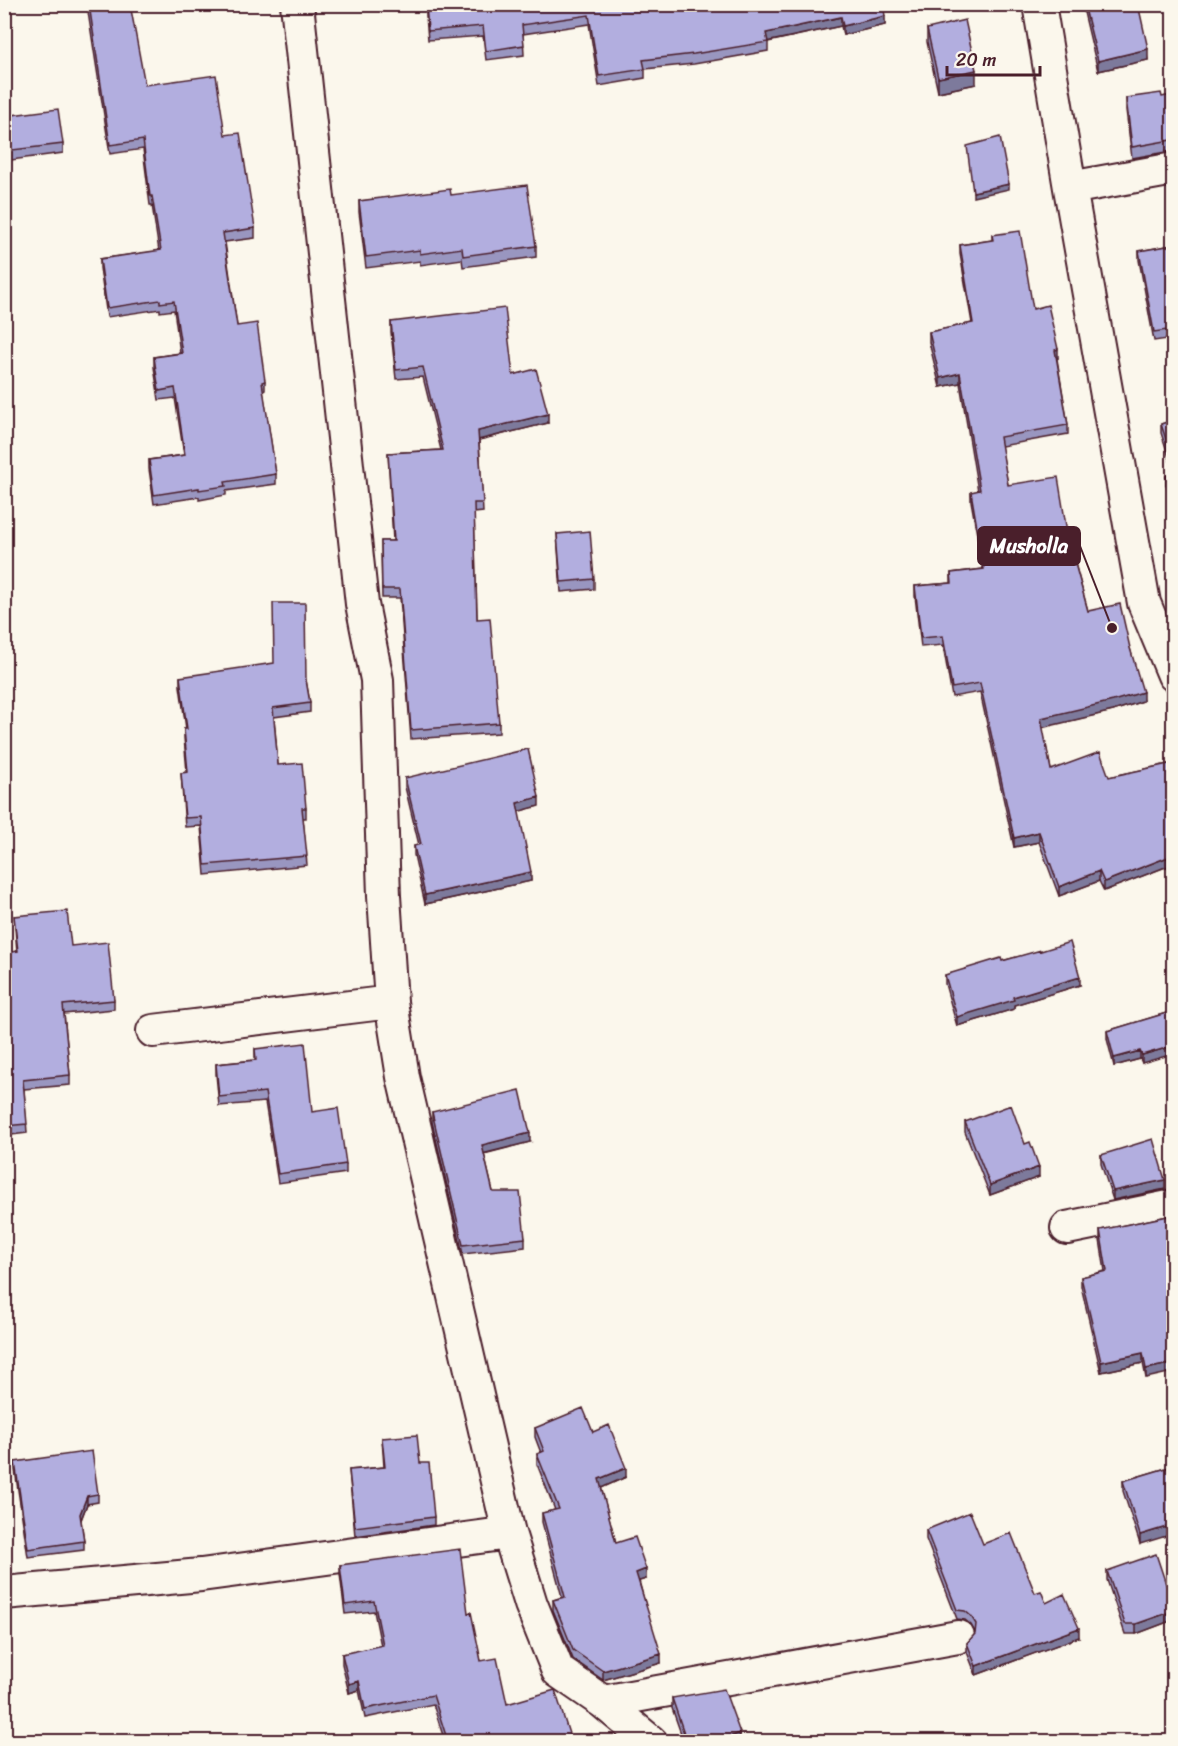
<svg xmlns="http://www.w3.org/2000/svg" width="1178" height="1746" font-family="Sriracha,sans-serif">
  <rect width="100%" height="100%" fill="#fbf7ec"/>
  <filter id="ink" filterUnits="userSpaceOnUse"><feTurbulence type="fractalNoise" baseFrequency=".0167" numOctaves="2"/><feDisplacementMap in="SourceGraphic" scale="12" xChannelSelector="R" yChannelSelector="G"/><feConvolveMatrix kernelMatrix="1 2 1 2 8 2 1 2 1" color-interpolation-filters="sRGB"/></filter>
  <g filter="url(#ink)">
    <g fill="none" stroke-linecap="round" stroke-linejoin="round">
      <defs>
        <path id="street" d="M297,4L362,604L377,680L384,896L391,1002L403,1077L509,1533L531,1604L558,1671L603,1702L651,1742
          M1039,4L1070,188L1144,603L1174,675
          M1070,188L1174,169
          M153,1031L391,1002
          M1067,1228L1174,1206
          M4,1593L201,1575L509,1533
          M603,1702L958,1637"/>
      </defs>
      <!-- street casing -->
      <use href="#street" stroke="#4a1f2b" stroke-width="36"/>
      <!-- street -->
      <use href="#street" stroke="#fbf7ec" stroke-width="32"/>
    </g>
    <!-- wall -->
    <path fill="#9996c0" stroke="#4a1f2b" stroke-width="1.5" d="M88,4L145,85L225,135L255,228V238L225,242L237,326L265,381V390L263,391L276,474V484L226,491V495L199,500V497L154,504L149,469V460L184,455L175,398L159,400L154,367V357L180,353L174,310L160,312V309L107,317L100,268V259L159,251L152,205H150L143,149L110,154L88,12Z
      M425,4H883L885,25L843,35L841,26L768,42V51L694,64L645,69V78L599,86L589,24L523,34L524,55L486,60L483,36L428,40Z
      M1082,4H1138L1148,60L1098,71Z
      M927,29L976,84L938,92L927,42Z
      M1173,95V152L1171,151L1132,158L1126,110V98L1162,97Z
      M4,116L63,144V153L4,161Z
      M451,195L536,246V257L463,267L462,259L420,265V261L366,268L359,212V201Z
      M992,235L1033,309L1058,358L1057,359L1068,425V434L1001,446L1008,485L1068,538L1088,611L1130,648L1143,701L1113,711L1042,727L1051,770L1109,777L1173,763V880L1168,866L1104,891L1099,881L1059,896L1039,842L1014,847L980,692L952,697L943,645L921,647L915,596V586L951,583V573L983,569L971,501V492L978,491L960,383L940,387L929,342V332L972,323L960,254V245L992,240Z
      M1173,245V363L1167,339L1154,341L1139,260V251Z
      M391,322L513,375L548,423L479,440L483,512L474,513L477,619L499,723V733L411,739L400,598H382L381,541H393L388,453L441,450L423,377L396,379L391,332Z
      M1173,420V469L1161,433V424Z
      M1173,473V507L1166,485V476Z
      M557,534L594,579V589L561,592Z
      M180,677L306,680L310,703V712L274,717L278,765L306,808V818H303L307,865L205,875L201,826L185,827L181,773L187,772L184,738V729H186L180,686Z
      M405,778L539,806L518,811L531,881L425,904L414,855V846L419,845L405,787Z
      M1173,911V939L1168,922V912Z
      M14,916L71,946L114,1000V1009L64,1014L70,1075V1085L24,1089L27,1133L4,1136V1025H6L4,1011V953L17,952Z
      M1041,951L1080,985L1014,1005V1009L957,1026L945,984V975Z
      M1173,1011L1142,1063L1140,1059L1114,1066L1107,1039V1031Z
      M255,1049L312,1112L346,1164V1173L278,1183L265,1102L219,1106L216,1074V1064L255,1060Z
      M432,1112L530,1142L484,1154L493,1192L525,1238V1247L463,1254L432,1122Z
      M965,1122L1025,1144L1039,1177L990,1195L965,1132Z
      M1101,1155L1165,1189L1113,1200L1101,1164Z
      M1173,1215L1146,1378L1143,1363L1101,1372L1081,1286V1277L1105,1271L1100,1240V1230Z
      M535,1428L593,1432L626,1477L601,1488L616,1543L646,1579L639,1581L661,1663L603,1680L573,1659L553,1610V1600L562,1597L542,1522V1513L555,1510L537,1464V1454L541,1453L535,1437Z
      M382,1438L420,1463L434,1517V1525L355,1536L349,1470L384,1467Z
      M15,1462L98,1494V1502L87,1504L81,1520L84,1541V1550L28,1557L15,1470Z
      M1173,1466L1140,1544L1123,1491V1481Z
      M926,1530L983,1544L1046,1603L1079,1637L976,1675L967,1652V1643L975,1634V1632L971,1625L965,1620L957,1619L926,1539Z
      M340,1565L468,1613L481,1661L507,1704L571,1742H445L433,1704L365,1718L359,1690L349,1693L342,1664V1654L381,1646L374,1611L345,1614L340,1574Z
      M1107,1571L1173,1605V1620L1136,1634H1125L1107,1580Z
      M672,1698L740,1742H684L672,1708Z"/>
    <!-- shaded-wall -->
    <path fill="#7d7a9c" stroke="#4a1f2b" stroke-width="1.5" d="M885,16V25L843,35V26Z
      M841,17V26L766,42V33Z
      M1148,49V60L1098,71V61Z
      M976,70V84L938,92V78Z
      M1009,184V189L973,197V192Z
      M1058,349V358L1055,359V350Z
      M960,373V383L940,387V378Z
      M548,414V423L478,440V431Z
      M1143,692V701L1113,711L1041,728V718Z
      M539,797V806L517,812V803Z
      M1039,832V842L1014,847V838Z
      M1168,857V866L1104,891V882Z
      M1099,871V881L1059,896V887Z
      M531,872V881L425,904V895Z
      M1080,977V985L1014,1005V1009L957,1026V1017L1013,997Z
      M1173,1046V1054L1142,1063V1055Z
      M1140,1051V1059L1114,1066V1058Z
      M530,1133V1142L482,1154V1145Z
      M1039,1167V1177L990,1195V1185Z
      M1165,1180V1189L1113,1200V1191Z
      M1143,1353V1363L1101,1372V1362Z
      M1173,1363V1372L1146,1378V1369Z
      M626,1468V1477L599,1489V1479Z
      M87,1496V1504L80,1522V1514Z
      M1173,1525V1534L1140,1544V1535Z
      M646,1569V1579L636,1582V1573Z
      M1173,1611V1620L1136,1634V1624Z
      M1079,1628V1637L976,1675V1666Z
      M661,1654V1663L603,1680V1671Z
      M359,1681V1690L349,1693V1684Z
      M740,1733V1742H716Z"/>
    <!-- building -->
    <path fill="#b2aedf" stroke="#4a1f2b" stroke-width="1.5" d="M89,4H130L145,85L216,75L225,135L240,133L255,228L223,233L237,326L257,323L265,381L262,382L276,474L225,482L226,486L199,490V488L154,495L149,460L185,455L175,388L159,391L154,357L182,353L174,301L160,303V300L107,308L100,259L161,250L152,196H150L143,140L110,145Z
      M426,4H883L885,16L843,26L841,17L766,33L768,42L694,54L643,60L645,69L599,76L589,15L522,25L524,45L486,51L483,26L428,31Z
      M1084,4H1138L1148,49L1098,61Z
      M965,20L976,70L938,78L927,29Z
      M1161,93L1162,97L1173,95V140H1171L1132,147L1126,98Z
      M58,109L63,144L4,151V116Z
      M1000,137L1009,184L973,192L967,146Z
      M527,185L536,246L463,256L462,248L420,254V250L366,257L359,201L450,189L451,195Z
      M1020,231L1033,309L1048,305L1058,349L1055,350L1068,425L1000,437L1008,485L1058,477L1068,538L1088,611L1120,604L1130,648L1143,692L1113,701L1041,718L1051,770L1100,752L1109,777L1173,763V871L1168,857L1104,882L1099,871L1059,887L1039,832L1014,838L980,683L952,688L943,636L921,638L915,586L952,583L951,573L984,569L971,492L980,490L960,373L940,378L929,332L973,323L960,245L993,240L992,235Z
      M1173,245V354L1167,330L1154,332L1139,251Z
      M505,308L513,375L536,369L548,414L478,431L483,503H474L477,619L490,618L499,723L411,730L400,589H382L381,541H394L388,453L443,450L423,367L396,370L391,322Z
      M1173,420V460L1161,424Z
      M1173,473V498L1166,476Z
      M590,531L594,579L561,582L557,534Z
      M273,603H305L306,680L310,703L273,708L278,765L302,763L306,808H302L307,856L205,865L201,817L185,818L181,773L188,772L184,729H187L180,677L274,663Z
      M528,749L539,797L517,803L531,872L425,895L414,846L421,844L405,778Z
      M67,911L71,946L108,942L114,1000L63,1005L70,1075L23,1080L27,1124L4,1126V1025H7L4,1002V953L18,951L14,916Z
      M1173,911V930L1168,912Z
      M1070,942L1080,977L1013,997L1014,1000L957,1017L945,975L1001,958L1002,961L1041,950V951Z
      M1173,1011V1046L1142,1055L1140,1051L1114,1058L1107,1031Z
      M305,1043L312,1112L338,1108L346,1164L278,1174L265,1092L219,1097L216,1064L256,1060L255,1049Z
      M520,1090L530,1133L482,1145L493,1192H520L525,1238L463,1245L432,1112Z
      M1011,1105L1025,1144L1030,1142L1039,1167L990,1185L965,1122Z
      M1153,1139L1165,1180L1113,1191L1101,1155Z
      M1173,1215V1363L1146,1369L1143,1353L1101,1362L1081,1277L1107,1271L1100,1230Z
      M583,1408L593,1432L609,1425L626,1468L599,1479L616,1543L635,1537L646,1569L636,1573L661,1654L603,1671L573,1650L553,1600L565,1597L542,1513L559,1509L537,1454L544,1451L535,1428Z
      M417,1435L420,1463H429L434,1517L355,1527L349,1470L385,1467L382,1438Z
      M92,1451L98,1494L87,1496L80,1514L84,1541L28,1549L15,1462Z
      M1173,1466V1525L1140,1535L1123,1481Z
      M970,1512L983,1544L1011,1533L1035,1593L1041,1591L1046,1603L1064,1594L1079,1628L976,1666L967,1643L975,1634L976,1624L971,1616L965,1611L957,1610L926,1530Z
      M460,1549L468,1613L471,1612L481,1661L497,1658L507,1704L555,1690L571,1740L566,1742H448L433,1695L365,1709L359,1681L349,1684L342,1654L383,1645L374,1601L345,1605L340,1565Z
      M1156,1554L1173,1605V1611L1136,1624H1125L1107,1571Z
      M724,1689L740,1733L716,1742H687L672,1698Z"/>
  </g>
  <!-- callouts -->
  <path fill="none" stroke="#4a1f2b" stroke-width="2" d="M1112 628L1080 546"/>
  <circle fill="#4a1f2b" stroke="#fbf7ec" stroke-width="2" cx="1112" cy="628" r="6"/>
  <rect fill="#4a1f2b" stroke="#4a1f2b" stroke-width="2" x="978" y="527" width="102" height="38" rx="6"/>
  <g font-size="20" text-anchor="middle" font-weight="bold" fill="#fff">
    <text x="1029" y="553">Musholla</text>
  </g>
  <!-- margin -->
  <rect width="1178" height="1746" fill="none" stroke="#fbf7ec" stroke-width="24"/>
  <rect x="12" y="12" width="1154" height="1722" fill="none" stroke="#4a1f2b" stroke-width="2" filter="url(#ink)"/>
  <!-- scale -->
  <path d="M947 66v9h93v-9" fill="none" stroke="#4a1f2b" stroke-width="3"/>
  <text x="956" y="66" font-size="18" fill="#4a1f2b" stroke="#fbf7ec" stroke-width="4.5" paint-order="stroke">20 m</text>
</svg>
